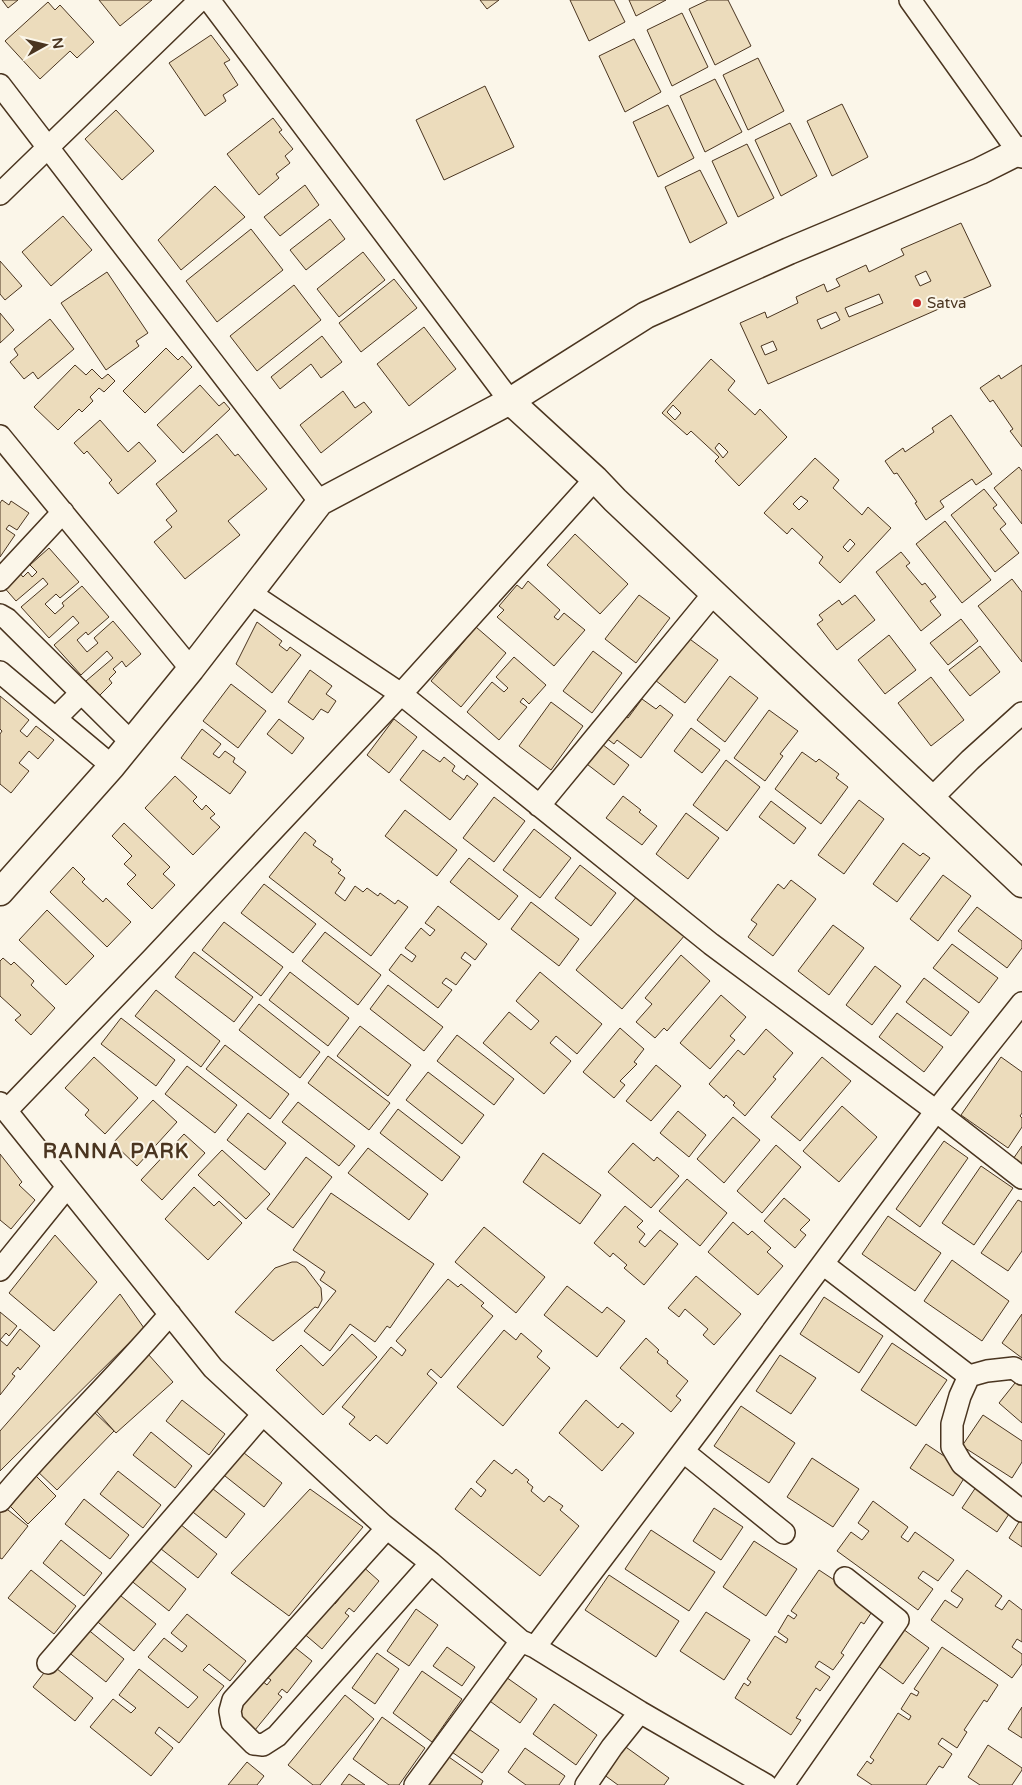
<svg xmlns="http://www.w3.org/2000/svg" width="1022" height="1785" font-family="'Varela Round',sans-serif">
  <rect width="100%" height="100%" fill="#fbf6e9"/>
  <!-- building -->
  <path fill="#ecdcbc" stroke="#4a3520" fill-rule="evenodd" d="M2,0H18L8,8Z
    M99,0H152L120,26Z
    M480,0H499L487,9Z
    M570,0H614L625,22L589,41Z
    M629,0H666L636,16Z
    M708,0H728L751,46L715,65L689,9Z
    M48,2L55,10L60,5L94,42L77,58L70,51L40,79L5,41Z
    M682,13L708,67L672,86L647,30Z
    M211,35L230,60L224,63L238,85L223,95L226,101L205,116L169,63Z
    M634,39L661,92L625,112L599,56Z
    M758,58L784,111L748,130L723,75Z
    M715,79L742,132L705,152L680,96Z
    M485,86L514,147L444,180L416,120Z
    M842,104L868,157L832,176L807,121Z
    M668,105L694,158L658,177L633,122Z
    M116,110L154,151L122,180L85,139Z
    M273,118L282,130L279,132L293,149L285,156L290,163L276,174L279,178L259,195L227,154Z
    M790,123L817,176L781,196L755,140Z
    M747,144L774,198L738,217L712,161Z
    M700,170L727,223L690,243L665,187Z
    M305,185L319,205L280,236L264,217Z
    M215,186L245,217L181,270L158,240Z
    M63,216L92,250L51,286L22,252Z
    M330,219L345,239L306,270L290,250Z
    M961,223L991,286L768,384L740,323L765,312L767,318L798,303L796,297L824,284L827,292L840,286L836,279L866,265L869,272L904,255L901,249ZM926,271L931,281L920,286L915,276ZM879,294L883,303L849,317L845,308ZM836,312L840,320L821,329L817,320ZM773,341L777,350L765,355L761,346Z
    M251,229L283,270L217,322L186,281Z
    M363,252L385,280L339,317L317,289Z
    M0,261L22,286L5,300L0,294Z
    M107,272L148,333L136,341L139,346L106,370L61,303Z
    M394,279L417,308L361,352L339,323Z
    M294,285L321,320L257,371L230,336Z
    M0,313L14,330L0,343Z
    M50,319L74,349L38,379L33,372L24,379L10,362L18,355L14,349Z
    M424,327L456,369L409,406L377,364Z
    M322,336L342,362L321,378L311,364L280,389L271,377Z
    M166,348L178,360L182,356L192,367L145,413L123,391Z
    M711,359L735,381L728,390L755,415L760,409L787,437L739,486L715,461L719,457L691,431L687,435L662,413ZM673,405L681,413L675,420L667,412ZM719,443L728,452L723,458L715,448Z
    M75,365L86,375L92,369L102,379L108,374L115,381L104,392L99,388L90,397L93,401L82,412L79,409L58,430L34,407Z
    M1022,365V447L1010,431L1013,429L993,400L990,402L980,388L999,375L1001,379Z
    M200,385L219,406L224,402L230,409L183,453L157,425Z
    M343,391L355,408L364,402L372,412L321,453L300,425Z
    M951,415L992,474L976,485L972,479L940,501L944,507L926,520L915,503L917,502L897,473L894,474L885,461L903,448L905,452L934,432L932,428Z
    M100,420L128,452L139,442L156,461L118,494L109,483L112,480L87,451L84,454L74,443Z
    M217,434L235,456L238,454L267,489L228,521L240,535L185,579L154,542L172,527L166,520L177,511L156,484Z
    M815,458L839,480L833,488L862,515L868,507L891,528L840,583L819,563L823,557L792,528L787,534L764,513ZM801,496L808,501L799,510L793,504ZM850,539L855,544L848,552L843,547Z
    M1019,467L1022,471V524L994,488Z
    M984,489L997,505L993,508L1006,524L1000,529L1019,553L995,572L951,515Z
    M2,500L9,505L11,501L29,513L17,530L9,525L6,529L15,535L0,557V503Z
    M945,521L991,580L962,603L916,544Z
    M575,534L628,584L600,614L547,565Z
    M49,548L79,582L60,598L56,594L45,604L55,614L64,606L62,603L82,586L109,617L88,635L86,632L77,640L87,652L98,643L94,638L113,621L141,654L126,667L122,661L113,669L116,672L109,679L112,683L99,696L86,681L113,658L107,651L81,675L54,645L79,623L73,616L49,638L21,607L48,584L43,578L16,601L2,585L18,571L23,577L28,572L32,577L37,572L30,565Z
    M901,552L910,563L906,566L922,585L925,583L936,597L930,601L941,615L921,631L876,572Z
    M1012,579L1022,592V662L978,606Z
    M528,581L560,610L554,617L558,620L564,613L585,630L554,666L497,617L504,610L499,606L517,585L522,589Z
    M639,595L670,618L636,663L605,639Z
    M855,595L875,620L837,650L817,624L823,620L819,615L839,600L842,605Z
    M961,619L978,641L948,665L930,643Z
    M257,622L282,641L279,645L287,651L290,647L301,655L272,693L236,664Z
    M476,627L506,653L461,707L431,681Z
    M683,634L718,660L685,703L651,677Z
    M889,635L916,670L885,694L858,660Z
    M980,646L1000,672L970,696L949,670Z
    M593,651L622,673L592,713L563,691Z
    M514,657L546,685L529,704L523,698L520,702L527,707L499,740L467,712L492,682L504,692L508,688L496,677Z
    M310,670L332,686L326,694L336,701L328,713L321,709L313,720L288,702Z
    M730,676L758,698L725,742L697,720Z
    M931,677L964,720L931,746L898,703Z
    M231,684L266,711L238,748L203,721Z
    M0,696L29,720L20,731L27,737L36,726L54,740L38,759L29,751L19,763L29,771L11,793L0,784V734L2,731L0,729Z
    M642,699L656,709L660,705L673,715L641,758L617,740L614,744L606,738L623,715L628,718Z
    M551,702L583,726L551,770L519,746Z
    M769,710L798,731L780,754L783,756L765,781L734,758Z
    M279,719L304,738L292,754L267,734Z
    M394,719L417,737L389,773L367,755Z
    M691,728L720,750L702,773L674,751Z
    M202,729L221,744L213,754L219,758L225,751L235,758L233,762L246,772L230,794L181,758Z
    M598,741L629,765L614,785L583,761Z
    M423,750L440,762L444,757L455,766L452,771L464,780L467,775L478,784L450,820L400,780Z
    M802,752L816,762L819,759L839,774L836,778L848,787L821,824L775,789Z
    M726,760L760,787L727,831L693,805Z
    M175,776L197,797L193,801L202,810L206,805L215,814L210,818L220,827L193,855L145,808Z
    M623,796L641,810L639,812L657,826L642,845L606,818Z
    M494,797L525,821L494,862L463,838Z
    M859,800L884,819L844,874L818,855Z
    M771,801L806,828L794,844L759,817Z
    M405,810L457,850L437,876L385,836Z
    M686,813L719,838L688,879L656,854Z
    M124,823L170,867L163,874L175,885L152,909L127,884L136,875L124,864L132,856L112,836Z
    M534,829L571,858L540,898L503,870Z
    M305,832L316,841L313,845L333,859L331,862L341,870L338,873L345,878L335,893L345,901L355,886L363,892L367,888L378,896L380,893L395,904L398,900L408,907L371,956L269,877Z
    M903,843L920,856L923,853L930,858L897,902L873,884Z
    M469,858L518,896L499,920L450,882Z
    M580,865L616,893L591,926L555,898Z
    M73,867L85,879L82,882L103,902L106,898L131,922L107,947L50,892Z
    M943,875L971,896L938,941L910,919Z
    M791,880L816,899L773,956L748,937L757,924L751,920L778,884L784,889Z
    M264,884L316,924L293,953L241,913Z
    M638,895L685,935L622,1009L576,970Z
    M531,902L579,939L559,966L511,929Z
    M438,906L487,944L475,960L465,952L461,958L471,965L456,985L446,978L442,983L452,990L438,1008L389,970L401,954L412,962L416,956L405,948L421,928L430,936L435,930L425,923Z
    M977,907L1022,941V948L1007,968L958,931Z
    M47,910L94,956L66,985L19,940Z
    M224,922L283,967L261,996L202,950Z
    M833,925L864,948L829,995L798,971Z
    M325,932L381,975L358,1005L302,961Z
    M952,944L998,978L979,1003L933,968Z
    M194,952L253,997L234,1022L175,977Z
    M681,955L710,981L667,1031L664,1028L655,1038L636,1022L652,1004L645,998Z
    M3,958L11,965L14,962L34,981L31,985L55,1008L31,1035L15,1020L21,1015L0,996V961Z
    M875,966L901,986L872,1025L846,1005Z
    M290,972L349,1018L328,1046L269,1000Z
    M540,972L602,1024L577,1054L556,1036L550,1043L571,1061L544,1094L483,1043L509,1012L531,1030L539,1021L516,1001Z
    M924,978L969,1012L951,1036L906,1002Z
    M388,985L443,1027L424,1051L370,1009Z
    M156,990L220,1041L201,1067L135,1016Z
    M721,995L746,1017L730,1036L735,1040L710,1069L680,1043Z
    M259,1004L320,1052L300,1078L239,1030Z
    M897,1013L943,1047L924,1072L879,1037Z
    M121,1018L175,1060L156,1086L101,1044Z
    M360,1026L411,1065L388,1096L337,1056Z
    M620,1028L644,1049L634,1062L637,1064L620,1081L625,1085L614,1098L583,1072Z
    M766,1029L793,1053L773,1077L776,1079L745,1116L733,1105L735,1103L726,1095L724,1098L709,1084L738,1050L744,1055Z
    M457,1035L514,1079L494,1105L437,1061Z
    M225,1045L289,1094L270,1119L206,1069Z
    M328,1056L390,1103L369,1130L308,1083Z
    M94,1057L138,1098L105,1134L85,1115L89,1110L65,1088Z
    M822,1057L851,1081L800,1141L771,1117Z
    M1001,1057L1022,1072V1113L1020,1116L1022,1118V1127L1008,1148L961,1115Z
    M656,1065L681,1086L651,1121L626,1101Z
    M187,1066L237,1105L215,1133L165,1094Z
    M428,1072L484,1115L462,1144L406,1100Z
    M153,1100L177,1122L137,1166L113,1143Z
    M298,1102L355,1146L339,1166L282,1122Z
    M842,1106L877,1137L839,1182L803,1151Z
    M398,1109L460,1157L442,1181L380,1133Z
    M678,1111L706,1135L689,1157L660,1133Z
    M248,1113L286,1143L265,1170L227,1140Z
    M733,1117L760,1140L724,1183L697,1159Z
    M184,1134L205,1153L162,1200L141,1180Z
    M944,1141L968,1158L920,1227L896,1209Z
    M633,1143L654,1161L657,1157L679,1176L651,1208L608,1172Z
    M776,1145L801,1167L762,1213L737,1191Z
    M1022,1146V1170L1011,1162Z
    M368,1148L428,1194L409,1220L348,1173Z
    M222,1150L270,1194L246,1219L198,1175Z
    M543,1153L601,1195L580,1224L523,1182Z
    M0,1154L22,1182L19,1185L35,1200L11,1229L0,1220Z
    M306,1157L332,1177L293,1228L267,1209Z
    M981,1166L1013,1188L974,1245L942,1223Z
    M687,1179L727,1213L700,1246L659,1211Z
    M194,1187L214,1206L219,1201L242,1223L208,1260L165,1219Z
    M331,1193L434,1264L390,1328L387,1326L375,1342L350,1324L330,1351L304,1331L336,1291L320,1280L325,1272L293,1250Z
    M784,1198L810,1220L800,1230L806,1235L795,1248L764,1221Z
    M1018,1200L1022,1202V1251L1008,1271L981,1253Z
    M625,1206L643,1221L637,1227L645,1234L639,1242L645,1247L660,1230L678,1244L644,1285L624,1268L627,1265L613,1253L610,1257L594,1243Z
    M888,1216L941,1253L915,1291L862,1254Z
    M733,1222L748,1235L752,1231L771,1248L767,1252L783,1266L758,1295L708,1252Z
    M484,1227L545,1277L516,1313L455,1262Z
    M55,1235L97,1282L54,1331L9,1293Z
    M952,1260L1009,1301L982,1341L924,1301Z
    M292,1262H297L305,1267L321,1288L322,1300L318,1308L315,1307L273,1341L235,1312L275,1268Z
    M696,1276L741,1314L714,1345L703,1335L708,1329L685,1309L679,1317L668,1308Z
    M448,1279L458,1287L461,1284L484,1303L481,1306L493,1316L441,1378L431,1369L427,1374L437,1383L387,1444L376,1435L370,1441L349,1424L355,1417L342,1407L391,1347L402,1356L406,1350L396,1341Z
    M567,1286L602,1313L607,1307L625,1321L597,1357L544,1315Z
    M120,1294L144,1328L0,1471V1431Z
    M824,1297L883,1336L859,1373L800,1334Z
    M0,1312L17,1326L9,1336L6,1333L0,1340L7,1346L20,1329L40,1346L20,1370L18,1367L12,1374L15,1376L0,1395Z
    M1022,1314V1358L1002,1343Z
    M504,1330L516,1340L521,1333L542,1351L537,1357L550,1368L503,1426L457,1387Z
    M352,1334L377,1357L323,1415L276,1370L301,1345L323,1366Z
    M646,1338L659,1350L657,1352L668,1361L667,1363L688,1381L676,1396L681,1400L671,1412L620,1368Z
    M892,1343L947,1380L916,1426L861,1390Z
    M148,1354L173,1382L116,1433L91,1405Z
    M780,1355L816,1378L791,1414L756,1391Z
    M1019,1378L1022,1380V1423L999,1403Z
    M182,1400L225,1434L209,1455L166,1421Z
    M586,1400L618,1428L622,1423L634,1433L602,1471L559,1433Z
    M741,1406L795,1443L769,1483L714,1446Z
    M91,1409L114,1431L57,1490L34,1468Z
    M983,1415L1022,1441V1462L1012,1478L962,1446Z
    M151,1432L192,1466L175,1488L133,1455Z
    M926,1444L968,1472L953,1496L910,1468Z
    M239,1449L282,1483L264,1507L220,1472Z
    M812,1458L859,1489L833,1527L787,1497Z
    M494,1460L512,1474L516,1469L529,1480L527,1482L533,1487L531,1491L544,1502L549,1496L563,1506L560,1510L579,1526L540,1576L455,1509L471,1488L481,1497L486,1490L476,1482Z
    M118,1471L161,1505L143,1528L100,1494Z
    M33,1473L56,1496L28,1524L5,1501Z
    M208,1485L245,1514L226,1538L189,1509Z
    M976,1487L1011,1511L997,1532L962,1508Z
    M310,1489L363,1527L289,1616L231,1573Z
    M84,1499L129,1535L110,1559L65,1524Z
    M873,1501L908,1527L901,1537L908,1542L915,1532L954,1560L938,1581L923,1571L918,1578L933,1589L918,1610L837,1551L851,1532L862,1540L869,1531L858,1523Z
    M3,1506L28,1526L2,1559L0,1558V1510Z
    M714,1508L743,1527L721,1560L693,1541Z
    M1022,1517V1547L1009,1538Z
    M175,1520L217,1554L198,1578L156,1545Z
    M651,1530L715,1572L689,1611L625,1569Z
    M61,1540L102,1573L84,1596L43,1563Z
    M754,1541L797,1569L766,1616L723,1587Z
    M146,1557L186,1589L169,1611L129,1579Z
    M360,1564L379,1581L354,1612L349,1608L345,1613L349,1616L322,1649L302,1632L329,1599L335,1604L339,1599L334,1596Z
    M31,1570L76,1606L54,1634L8,1598Z
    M819,1570L875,1607L864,1624L861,1622L841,1653L844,1655L833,1670L819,1661L815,1667L830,1677L820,1691L816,1688L796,1718L801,1720L791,1735L735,1698L744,1683L748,1686L751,1682L747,1679L775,1636L786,1643L788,1639L778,1632L788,1615L794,1619L797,1615L791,1611Z
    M967,1570L1002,1596L995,1606L1002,1610L1009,1600L1022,1610V1642L1017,1639L1012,1647L1022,1654V1664L1012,1678L931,1620L945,1600L957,1608L963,1599L951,1591Z
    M609,1575L679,1621L656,1657L585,1610Z
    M116,1592L156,1624L134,1651L94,1619Z
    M416,1609L438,1625L409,1666L387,1651Z
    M706,1612L750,1640L724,1680L680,1651Z
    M187,1614L246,1661L230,1681L209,1664L203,1670L224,1686L179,1743L159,1727L155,1733L173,1748L151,1776L90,1727L113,1699L131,1713L136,1708L119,1695L139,1669L188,1708L198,1697L148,1657L164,1638L182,1652L187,1646L171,1633Z
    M86,1628L124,1659L106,1682L67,1651Z
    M903,1629L929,1648L903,1684L877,1665Z
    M292,1645L312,1661L287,1693L282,1689L278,1694L282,1697L255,1730L234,1712L260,1679L267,1685L271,1680L267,1677Z
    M447,1647L475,1667L462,1686L433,1666Z
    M942,1647L998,1685L987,1702L984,1700L964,1730L967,1732L957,1748L942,1738L938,1744L952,1754L943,1768L939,1766L926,1785H872L857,1775L867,1761L871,1764L874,1760L870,1757L898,1713L909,1720L911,1716L901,1709L911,1693L917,1696L919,1692L914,1689Z
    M377,1653L399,1669L375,1704L352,1688Z
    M51,1664L93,1698L75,1721L33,1687Z
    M422,1671L462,1699L432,1742L393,1713Z
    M503,1675L537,1699L520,1723L487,1699Z
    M345,1695L374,1719L320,1785H313L288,1765Z
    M554,1704L597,1735L576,1765L533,1734Z
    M1022,1707V1738L1008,1729Z
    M382,1717L425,1748L399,1785H389L353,1759Z
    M466,1727L499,1750L482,1773L449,1750Z
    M623,1745L669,1778L664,1785H618L603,1774Z
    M988,1745L1022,1768V1770L1012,1785H980L968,1777Z
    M525,1748L565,1776L559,1785H526L508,1772Z
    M446,1755L483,1781L481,1785H425Z
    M247,1762L264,1776L257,1785H228Z
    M349,1774L365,1785H341Z"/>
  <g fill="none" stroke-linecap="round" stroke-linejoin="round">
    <defs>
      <path id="minor" d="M209,0L510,401
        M910,0L1022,157
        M0,85L320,502
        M0,194L200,0
        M0,436L191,669
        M0,580L63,512
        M250,593L401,694L711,944L936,1111L1022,1178
        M0,615L7,619L131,742
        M0,672L112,766
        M56,718L81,693
        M932,798L970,760L1022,713
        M539,806L714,593
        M0,1103L213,1368L383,1525L431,1563L521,1641L535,1647L640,1712L766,1785
        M7,1110L152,959L401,694L595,479
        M823,1264L969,1376L987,1371L1014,1368L1022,1374
        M0,1270L67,1187
        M969,1376L960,1396L952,1424V1447L962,1464L1022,1511
        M684,1452L784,1533
        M0,1501C54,1436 115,1379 170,1314
        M387,1528L233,1700L230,1711L232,1722L254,1744L263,1745L277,1736L431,1563
        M535,1647L703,1425L936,1111L1022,1003
        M48,1663L263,1414
        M415,1785L521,1641
        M586,1785L612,1747L640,1712
        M783,1785L898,1620L845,1578"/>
      <path id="tertiary" d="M1022,150L980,171L789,251L646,315L510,401L595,479L615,500L1022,884
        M0,892L112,766L191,669L320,502L510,401"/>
    </defs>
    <!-- minor casing -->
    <use href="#minor" stroke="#4a3520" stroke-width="24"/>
    <!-- tertiary casing -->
    <use href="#tertiary" stroke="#4a3520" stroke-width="29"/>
    <!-- minor -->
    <use href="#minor" stroke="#fbf6e9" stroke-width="21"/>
    <!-- tertiary -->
    <use href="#tertiary" stroke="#fbf6e9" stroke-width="26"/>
  </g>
  <!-- markers -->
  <circle fill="#c62828" stroke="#fbf6e9" stroke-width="2" cx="917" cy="303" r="5"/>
  <g text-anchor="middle" stroke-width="4" stroke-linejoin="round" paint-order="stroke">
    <!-- poi labels -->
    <g font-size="15" fill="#4a3520" stroke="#fbf6e9" text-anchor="start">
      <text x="927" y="308">Satva</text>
    </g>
    <!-- district labels -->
    <g font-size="20" font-weight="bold" letter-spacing="1" fill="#4a3520" stroke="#fbf6e9">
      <text x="116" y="1158">RANNA PARK</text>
    </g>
  </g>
  <!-- north arrow -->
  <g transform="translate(45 45) rotate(82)" stroke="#fbf6e9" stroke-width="4" paint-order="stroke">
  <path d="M0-4L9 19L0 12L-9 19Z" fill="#4a3520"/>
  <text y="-8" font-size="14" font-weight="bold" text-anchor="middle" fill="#4a3520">N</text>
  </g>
</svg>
